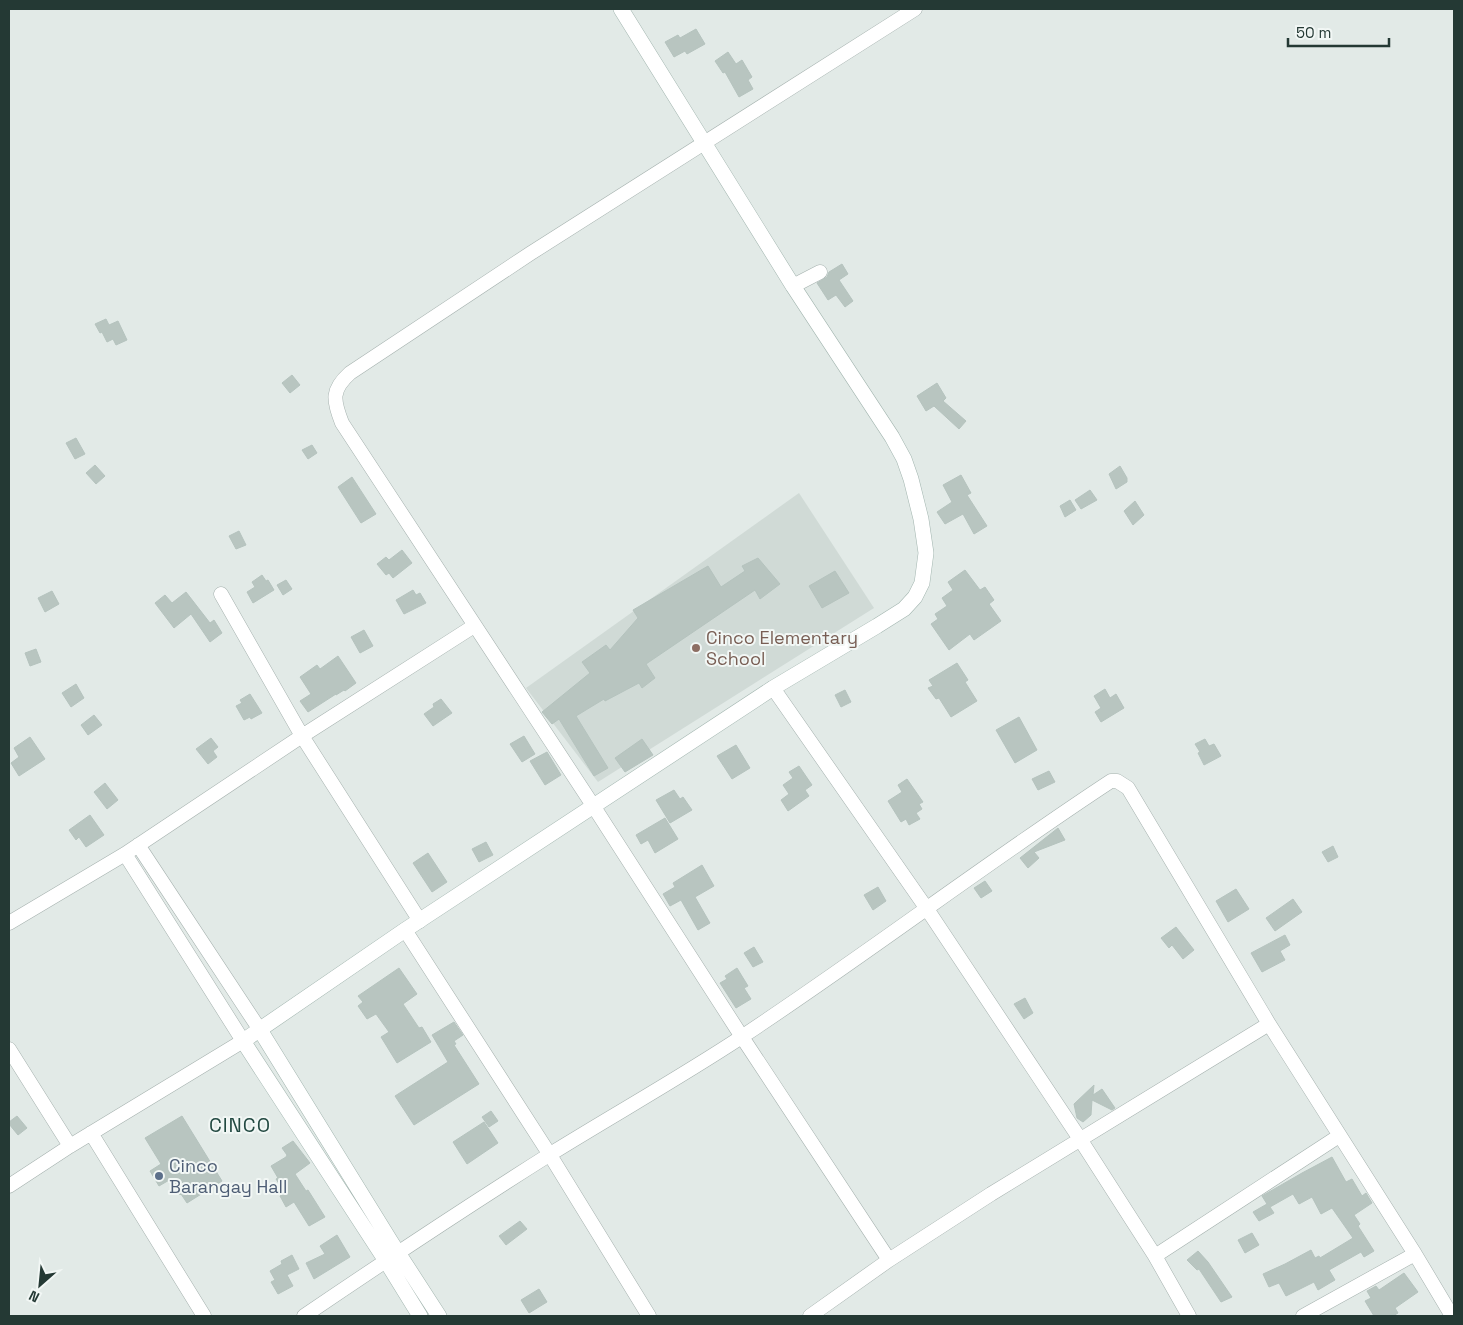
<svg xmlns="http://www.w3.org/2000/svg" width="1463" height="1325" font-family="'Space Grotesk',sans-serif">
  <rect width="100%" height="100%" fill="#e2eae7"/>
  <!-- built -->
  <path fill="#d0dad6" d="M799,493L874,608L598,782L526,688Z"/>
  <!-- building -->
  <path fill="#b8c5c0" stroke="#b5c3be" d="M696,29L705,44L687,54L685,51L674,57L665,42L678,35L680,38Z
    M728,52L736,64L742,60L752,77L748,80L753,89L739,97L725,72L723,73L715,61Z
    M842,264L848,274L839,280L853,301L845,307L836,295L828,300L817,283L827,277L829,272Z
    M106,319L109,325L118,321L127,340L116,345L113,339L107,342L102,332L100,333L95,324Z
    M292,375L300,385L290,393L282,383Z
    M937,383L946,398L943,401L966,421L959,429L934,406L926,411L917,396Z
    M76,438L85,454L75,459L66,443Z
    M312,445L317,453L308,459L302,450Z
    M95,465L105,476L96,484L86,473Z
    M1120,466L1127,478V482L1116,489L1109,474Z
    M961,475L971,493L967,495L987,526L974,534L963,514L945,524L937,512L952,502L943,485Z
    M352,477L376,514L361,523L338,487Z
    M1090,490L1097,500L1081,509L1075,500Z
    M1070,500L1076,510L1065,517L1060,506Z
    M1135,501L1144,515L1133,525L1124,511Z
    M239,531L246,545L236,549L229,536Z
    M402,550L412,563L393,578L389,573L386,575L377,564L386,557L389,560Z
    M758,558L780,584L760,599L755,590L646,664L655,678L642,688L639,683L605,701L604,699L576,716L608,768L594,776L559,719L552,724L542,712L590,673L582,662L606,645L610,650L638,618L633,610L708,566L721,587L745,571L742,566Z
    M965,570L980,590L985,587L994,600L989,604L1001,621L974,640L970,634L949,650L931,624L938,619L935,614L947,606L942,598L953,590L948,582Z
    M835,571L849,593L822,608L809,586Z
    M262,575L266,581L268,580L274,590L253,603L247,592L255,587L252,582Z
    M286,580L292,589L283,595L277,585Z
    M413,590L416,595L420,593L426,603L404,614L396,600Z
    M52,591L59,604L45,612L38,598Z
    M186,592L210,623L214,620L222,633L210,642L191,614L174,628L155,603L165,595L172,603Z
    M364,630L373,646L360,653L351,637Z
    M36,649L41,662L30,666L25,653Z
    M338,656L356,683L345,691L344,690L336,695V694L308,712L300,701L311,694L300,677L317,665L320,669Z
    M957,663L968,680L965,682L977,701L951,717L939,698L936,699L928,688L933,686L929,680Z
    M76,684L84,698L71,707L62,693Z
    M1105,689L1110,698L1116,694L1124,708L1101,722L1095,712L1101,708L1094,696Z
    M845,690L851,702L841,707L835,695Z
    M250,694L262,713L251,719L250,717L244,720L236,706L242,703L240,700Z
    M441,699L452,713L433,726L424,714L434,707L433,704Z
    M94,715L102,725L88,735L81,725Z
    M1019,717L1037,750L1015,763L996,730Z
    M524,736L535,754L522,762L510,744Z
    M30,737L45,759L19,776L11,763L19,757L14,748Z
    M211,738L218,747L213,751L217,757L208,764L196,749Z
    M642,739L653,755L625,772L615,758Z
    M1205,739L1209,746L1214,744L1221,756L1204,765L1198,753L1200,752L1195,744Z
    M736,745L750,768L732,779L717,756Z
    M547,752L561,775L545,785L530,761Z
    M799,766L812,785L805,790L809,796L788,811L781,800L789,794L783,785L793,778L789,772Z
    M1049,771L1055,782L1038,790L1032,779Z
    M907,779L923,802L919,804L922,809L916,813L920,819L909,825L906,819L901,822L888,801L902,792L898,785Z
    M105,783L118,800L107,809L94,792Z
    M674,790L680,799L683,797L692,810L670,823L656,800Z
    M90,815L104,835L86,847L79,837L76,840L69,830Z
    M665,818L678,839L655,853L648,840L641,844L636,835Z
    M1058,828L1065,840L1034,852L1039,858L1028,868L1020,858Z
    M486,842L493,855L479,862L472,849Z
    M1333,846L1338,857L1328,862L1322,852Z
    M428,853L447,882L432,892L413,863Z
    M702,865L714,886L695,897L710,923L698,930L681,900L670,906L663,894L675,887L673,883Z
    M985,881L992,891L981,898L974,888Z
    M878,887L886,901L873,910L864,895Z
    M1236,889L1249,909L1228,922L1216,901Z
    M1293,899L1302,912L1275,931L1266,918Z
    M1176,927L1194,950L1183,959L1172,945L1169,948L1161,938Z
    M1285,935L1290,945L1280,951L1285,960L1262,972L1251,953Z
    M754,947L763,962L753,967L744,953Z
    M399,968L417,994L403,1004L419,1028L422,1027L431,1042L397,1063L381,1037L389,1032L376,1014L367,1019L358,1006L363,1002L358,996Z
    M737,968L748,986L744,988L751,999L736,1008L720,983L727,979L725,976Z
    M1025,998L1033,1013L1024,1019L1014,1004Z
    M454,1022L463,1035L454,1041L456,1044L454,1045L479,1084L414,1125L395,1096L448,1062L432,1035Z
    M1094,1085L1093,1095L1102,1089L1115,1108L1112,1110L1092,1100L1091,1115L1083,1122L1077,1118L1074,1104Z
    M491,1111L498,1121L489,1127L482,1117Z
    M17,1116L27,1128L18,1135L9,1124V1122Z
    M182,1116L222,1181L187,1203L181,1194L180,1195L171,1179L159,1186L150,1171L161,1164L145,1138Z
    M484,1122L498,1143L467,1164L453,1142Z
    M293,1141L310,1163L295,1174L306,1191L308,1190L325,1217L309,1226L294,1202L286,1207L280,1196L285,1193L276,1179L278,1178L271,1166L286,1157L287,1155L282,1148Z
    M1332,1157L1346,1182L1352,1179L1362,1196L1366,1193L1372,1203L1354,1215L1360,1224L1358,1226L1374,1251L1364,1257L1361,1252L1329,1270L1335,1280L1318,1290L1314,1282L1286,1296L1279,1283L1269,1287L1263,1274L1285,1264L1311,1250L1315,1258L1319,1256L1320,1258L1353,1238L1332,1208L1321,1214L1312,1197L1299,1204L1293,1194L1270,1207L1274,1213L1259,1221L1253,1212L1267,1204L1262,1196L1302,1173Z
    M520,1221L527,1229L506,1245L499,1236Z
    M1252,1233L1259,1245L1245,1253L1238,1240Z
    M337,1235L350,1257L314,1279L306,1263L325,1254L320,1246Z
    M1198,1251L1208,1262L1232,1297L1221,1302L1199,1269L1197,1270L1187,1260Z
    M292,1255L299,1269L287,1275L293,1286L278,1294L271,1282L275,1280L270,1271L282,1264L281,1261Z
    M1404,1273L1418,1292L1395,1308L1398,1313L1393,1316H1374L1365,1301L1371,1298L1367,1291L1376,1286L1379,1290Z
    M539,1289L547,1302L529,1313L521,1300Z"/>
  <g fill="none" stroke-linecap="round" stroke-linejoin="round">
    <defs>
      <path id="street" d="M793,286L820,272
        M221,594L302,736L420,921
        M773,688L927,909L1080,1139L1155,1256L1189,1316
        M138,845L260,1030
        M9,923L125,854L302,736L474,626
        M405,930L550,1155L649,1316
        M9,1049L70,1146
        M91,1133L204,1316
        M9,1186L70,1146L243,1041L125,854
        M1155,1256L1339,1136
        M889,1260L742,1037L594,807L342,423C333,400 331,390 350,373L531,253L915,9
        M304,1316C385,1261 468,1206 552,1153C615,1114 681,1077 743,1036C867,954 986,863 1111,781H1117L1128,788L1269,1024L1415,1254L1452,1316
        M810,1316L889,1260L991,1194L1269,1024
        M1303,1316L1415,1254"/>
      <path id="secondary" d="M260,1030L391,1242L439,1316
        M420,1316L386,1261L243,1041L405,930L773,688L877,626L904,609L915,597L922,583L926,553L921,519L911,479L904,459L892,437L793,286L621,9"/>
    </defs>
    <!-- street casing -->
    <use href="#street" stroke="#a5b1ae" stroke-width="15"/>
    <!-- secondary casing -->
    <use href="#secondary" stroke="#a2b5af" stroke-width="16"/>
    <!-- street -->
    <use href="#street" stroke="#fff" stroke-width="14"/>
    <!-- secondary -->
    <use href="#secondary" stroke="#fff" stroke-width="15"/>
  </g>
  <!-- markers -->
  <circle fill="#8d6e63" stroke="#f2f7f5" stroke-width="2" cx="696" cy="648" r="5"/>
  <circle fill="#5c6f8a" stroke="#f2f7f5" stroke-width="2" cx="159" cy="1176" r="5"/>
  <g text-anchor="middle" stroke-width="4" stroke-linejoin="round" paint-order="stroke">
    <!-- education labels -->
    <g font-size="18" fill="#785e54" stroke="#f2f7f5" text-anchor="start">
      <text x="706" y="644">Cinco Elementary<tspan x="706" dy="21">School</tspan></text>
    </g>
    <!-- service labels -->
    <g font-size="18" fill="#4e5e75" stroke="#f2f7f5" text-anchor="start">
      <text x="169" y="1172">Cinco<tspan x="169" dy="21">Barangay Hall</tspan></text>
    </g>
    <!-- quarter labels -->
    <g font-size="20" letter-spacing="1" fill="#224941" stroke="#f2f7f5">
      <text x="240" y="1132">CINCO</text>
    </g>
  </g>
  <!-- border -->
  <rect width="1463" height="1325" fill="none" stroke="#243934" stroke-width="20"/>
  <!-- north arrow -->
  <g transform="translate(40 1285) rotate(207)" stroke="#f2f7f5" stroke-width="4" paint-order="stroke">
  <path d="M0-4L9 19L0 12L-9 19Z" fill="#243934"/>
  <text y="-8" font-size="14" font-weight="bold" text-anchor="middle" fill="#243934">N</text>
  </g>
  <!-- scale -->
  <path d="M1288 38v8h101v-8" fill="none" stroke="#243934" stroke-width="2.5"/>
  <text x="1296" y="38" font-size="15" fill="#243934" stroke="#f2f7f5" stroke-width="4" paint-order="stroke">50 m</text>
</svg>
